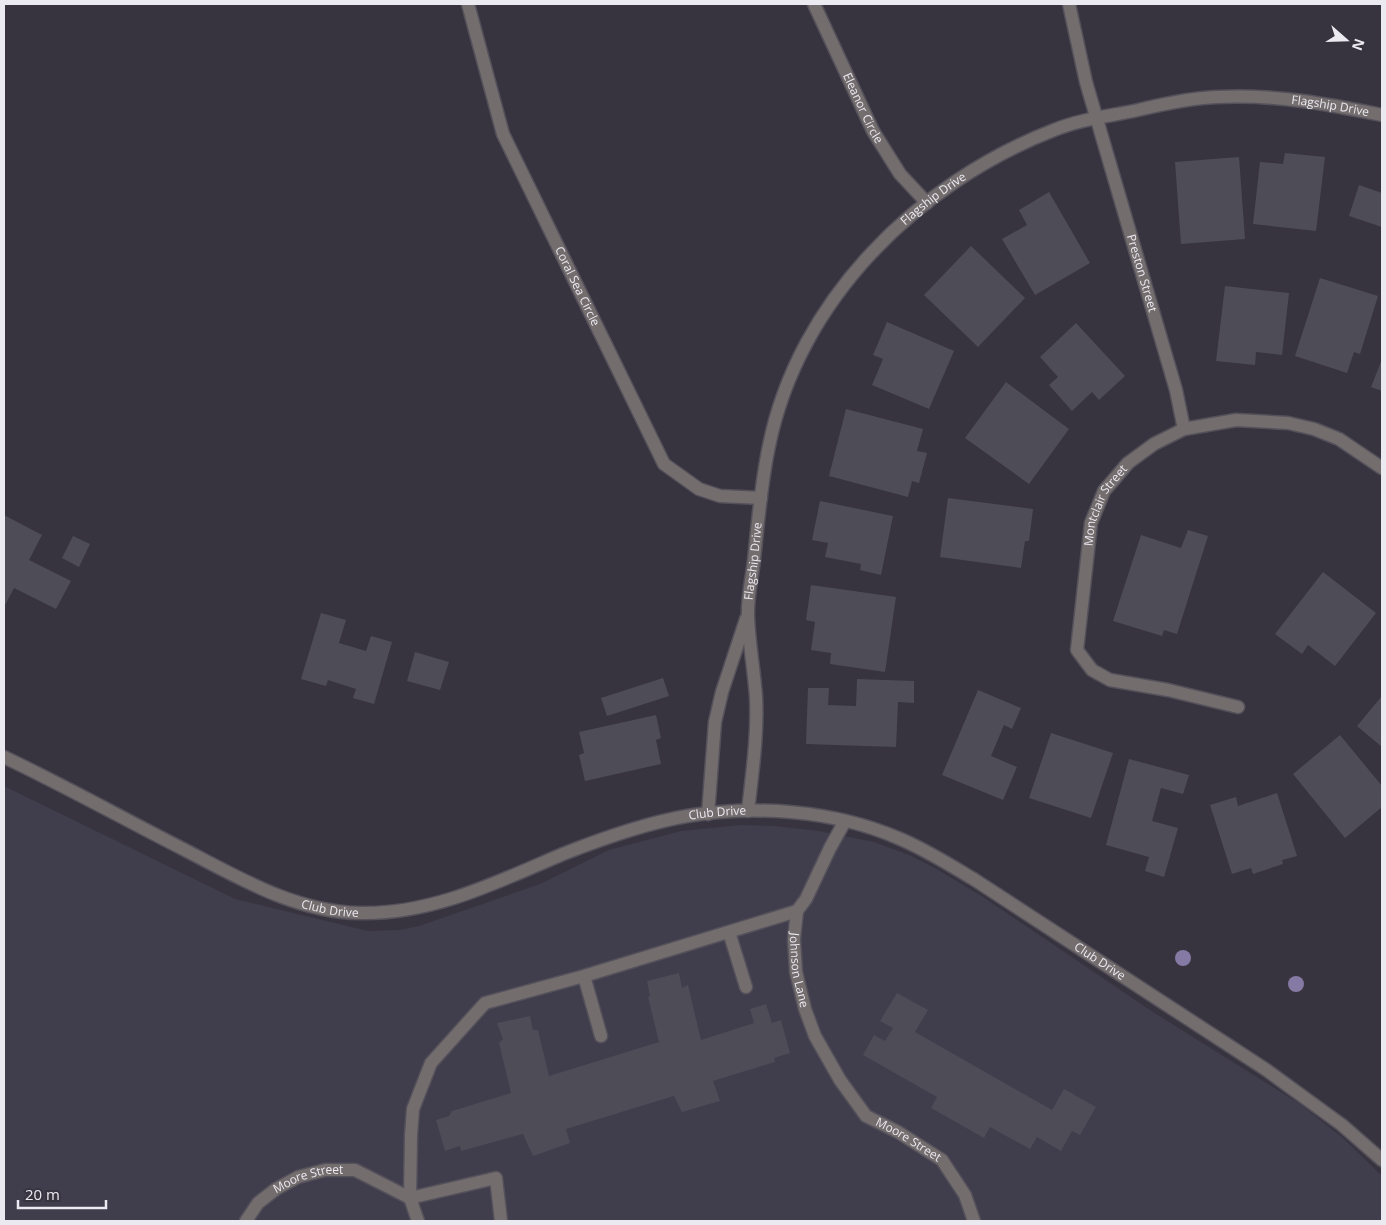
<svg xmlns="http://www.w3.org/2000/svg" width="1386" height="1225" font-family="'Open Sans',sans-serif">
  <rect width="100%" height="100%" fill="#37343f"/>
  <!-- built -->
  <path fill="#403d4d" d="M4,786L235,899L368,931L400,930L419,926L540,884L609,850L681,831L741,825L775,826L819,831L874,842L909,855L935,868L983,897L1153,1012L1300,1104L1343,1138L1382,1176V1221H4Z"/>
  <!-- building -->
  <path fill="#4e4c57" d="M1285,153L1325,157L1316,231L1253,224L1260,162L1283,164Z
    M1239,157L1245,239L1181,244L1175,162Z
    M1359,185L1382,193V227L1349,216Z
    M1049,192L1090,263L1035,295L1002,239L1027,225L1019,210Z
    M971,246L1025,298L978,347L924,295Z
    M1320,278L1378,296L1360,354L1354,352L1347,373L1295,356Z
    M1225,286L1289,293L1282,355L1256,352L1255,365L1216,361Z
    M887,322L954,351L929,409L872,385L883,359L873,355Z
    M1076,323L1125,376L1099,400L1092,392L1072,411L1049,385L1058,377L1040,357Z
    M1382,359V391L1371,387Z
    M1006,382L1069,429L1029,484L965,438Z
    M846,409L923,429L917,451L927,453L919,483L912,481L908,497L829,476Z
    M948,498L1033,509L1029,541H1025L1021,568L940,557Z
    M820,501L893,516L881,575L860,570L861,564L825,557L828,543L812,540Z
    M4,515L42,535L29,560L71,581L56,609L14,588L4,607Z
    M1188,530L1208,536L1177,634L1164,630L1162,636L1113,621L1141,535L1181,548Z
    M73,536L90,544L79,567L62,558Z
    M1323,572L1376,613L1335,666L1308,645L1302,654L1275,634Z
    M811,585L896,597L885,672L830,664L831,653L811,650L815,622L806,620Z
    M321,613L346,620L339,643L366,651L371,636L392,642L374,704L353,698L356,689L328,680L326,686L301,679Z
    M415,652L449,662L440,690L407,681Z
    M663,678L669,696L607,716L601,698Z
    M857,679L914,681V703L898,702L896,747L806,744L808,688H829L828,705L856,706Z
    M978,690L1021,708L1012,729L1004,725L991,756L1017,767L1003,800L942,775Z
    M1382,696V747L1357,726Z
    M656,715L661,738L656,740L661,764L585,781L579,755L584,753L579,732Z
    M1051,733L1113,753L1091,818L1029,798Z
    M1340,735L1382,786V807L1345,838L1293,774Z
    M1129,759L1189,775L1183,794L1161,788L1152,821L1178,828L1164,877L1145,871L1149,857L1106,845Z
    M1277,793L1297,856L1282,860L1283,864L1253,874L1251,868L1232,874L1210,805L1236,797L1238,806Z
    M679,973L682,988L688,985L701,1040L754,1023L750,1009L766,1004L772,1023L781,1020L790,1053L774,1058L775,1062L713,1081L720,1101L682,1112L674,1096L566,1129L570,1143L533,1156L523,1134L461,1151L460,1146L445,1151L436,1120L449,1116L452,1111L511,1093L499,1043L503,1039L497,1023L530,1016L533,1030H538L549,1076L659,1042L648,997L650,996L647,981Z
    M897,993L928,1010L915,1032L1052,1110L1064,1089L1096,1107L1080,1135L1072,1131L1061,1151L1037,1137L1030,1149L990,1127L984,1138L931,1108L937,1097L863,1055L874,1035L885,1041L893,1028L880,1021Z"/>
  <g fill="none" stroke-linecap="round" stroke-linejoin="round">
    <defs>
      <path id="service" d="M729,932L746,987
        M584,976L601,1036
        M410,1198L496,1178L501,1221
        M418,1221L410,1198L411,1135L413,1109L431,1063L485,1003L584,976L797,911"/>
      <g id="minor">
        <path id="s1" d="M468,4L503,134L664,464L699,489L720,496L761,498"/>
        <path id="s2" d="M814,4L873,131L900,174L927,203"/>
        <path id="s3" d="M1069,4L1086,82L1176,390L1184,429"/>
        <path id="s4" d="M1238,707L1168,690L1110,680L1092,670L1077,650L1091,523L1104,491L1128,463L1154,444L1184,429L1236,420L1288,423L1314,429L1339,439L1382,468"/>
        <path id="s5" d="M845,821L830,848L806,899L797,911L794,939L796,972L805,1009L815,1036L840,1080L866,1116L898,1132L942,1160L965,1195L974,1221"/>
        <path id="s6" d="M246,1221L258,1203L276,1189L298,1177L325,1170H355L410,1198"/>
      </g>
      <g id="tertiary">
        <path id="s7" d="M4,757C65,786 124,819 185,850C239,878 296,912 359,913C432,915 497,882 563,854C601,839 646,823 687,816C756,805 833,810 898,838C925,849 950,865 975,880L1265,1069L1342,1125L1382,1160"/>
        <path id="s8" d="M748,811C752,774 758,735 756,697C754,670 749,643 748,617C747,598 752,578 754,560C758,522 761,483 769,446C798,300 919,182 1054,130C1081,119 1110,116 1138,110C1163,104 1190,98 1217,97C1273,94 1328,104 1382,115"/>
        <path d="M708,814L715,722L722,692L746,619"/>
      </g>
    </defs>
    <!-- service casing -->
    <use href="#service" stroke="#54515b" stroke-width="15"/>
    <!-- minor casing -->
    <use href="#minor" stroke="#54515b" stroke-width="15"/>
    <!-- tertiary casing -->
    <use href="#tertiary" stroke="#54515b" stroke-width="15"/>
    <!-- service -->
    <use href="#service" stroke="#746d6e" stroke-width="12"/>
    <!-- minor -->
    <use href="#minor" stroke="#746d6e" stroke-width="12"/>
    <!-- tertiary -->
    <use href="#tertiary" stroke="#746d6e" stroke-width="12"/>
  </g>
  <!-- trees -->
  <g fill="#857aa4">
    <circle cx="1183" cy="958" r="8"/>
    <circle cx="1296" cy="984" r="8"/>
  </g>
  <g text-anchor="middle" stroke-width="4" stroke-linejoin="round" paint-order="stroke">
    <!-- street labels -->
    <g font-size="12" fill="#ebeaf1" stroke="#37343f">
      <text dy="4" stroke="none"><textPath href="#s8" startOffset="1091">Flagship Drive</textPath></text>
      <text dy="4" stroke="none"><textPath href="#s2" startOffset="115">Eleanor Circle</textPath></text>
      <text dy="4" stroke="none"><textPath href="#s8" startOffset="671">Flagship Drive</textPath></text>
      <text dy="4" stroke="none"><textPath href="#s3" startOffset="279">Preston Street</textPath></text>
      <text dy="4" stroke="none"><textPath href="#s1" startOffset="304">Coral Sea Circle</textPath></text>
      <text dy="4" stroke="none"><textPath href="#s4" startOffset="326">Montclair Street</textPath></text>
      <text dy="4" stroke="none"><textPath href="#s8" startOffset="251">Flagship Drive</textPath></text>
      <text dy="4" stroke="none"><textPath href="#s7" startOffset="765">Club Drive</textPath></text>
      <text dy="4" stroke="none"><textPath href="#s7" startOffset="361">Club Drive</textPath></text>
      <text dy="4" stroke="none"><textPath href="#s7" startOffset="1186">Club Drive</textPath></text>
      <text dy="4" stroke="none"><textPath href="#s5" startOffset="162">Johnson Lane</textPath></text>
      <text dy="4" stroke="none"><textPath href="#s5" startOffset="374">Moore Street</textPath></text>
      <text dy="4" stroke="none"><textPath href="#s6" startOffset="79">Moore Street</textPath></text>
    </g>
  </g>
  <!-- border -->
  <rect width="1386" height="1225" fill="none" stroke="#ebeaf1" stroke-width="10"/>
  <!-- north arrow -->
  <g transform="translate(1346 40) rotate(110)" stroke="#37343f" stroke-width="4" paint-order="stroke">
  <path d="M0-4L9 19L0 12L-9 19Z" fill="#ebeaf1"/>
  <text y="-8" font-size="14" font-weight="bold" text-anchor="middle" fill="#ebeaf1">N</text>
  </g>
  <!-- scale -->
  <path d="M18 1200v8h88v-8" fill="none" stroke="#ebeaf1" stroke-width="2.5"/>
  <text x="25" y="1200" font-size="15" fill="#ebeaf1" stroke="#37343f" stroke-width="4" paint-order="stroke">20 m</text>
</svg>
